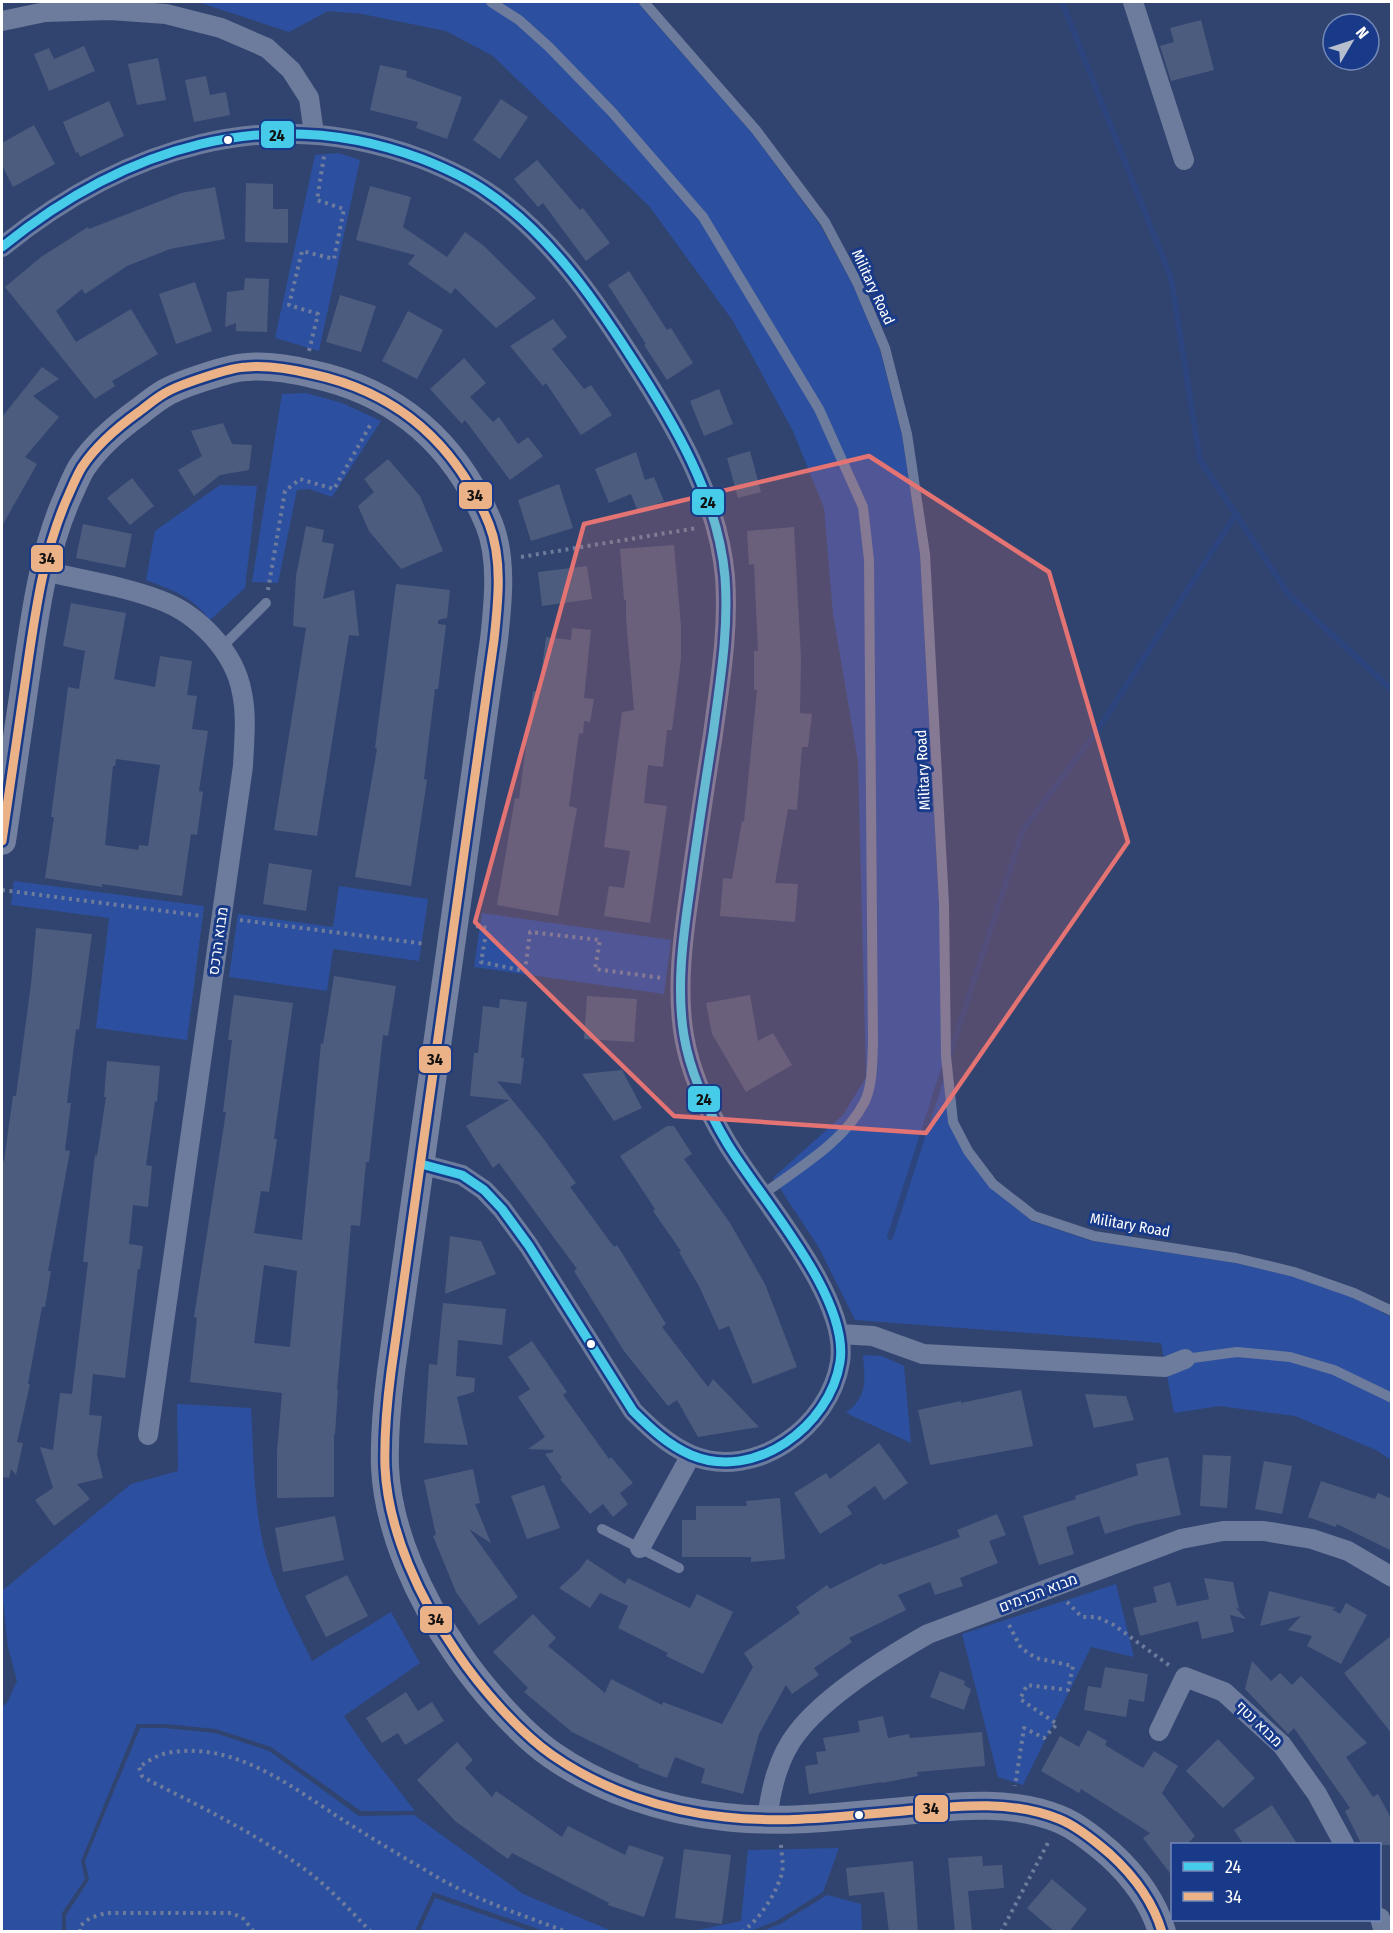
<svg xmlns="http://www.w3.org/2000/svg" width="1393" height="1933" font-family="'Fira Sans Condensed',Heebo,sans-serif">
  <rect width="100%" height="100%" fill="#31446f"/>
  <!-- green -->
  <path fill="#2c509f" d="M198,2H637L752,133L820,225L854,287L880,350L902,435L920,554L939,904L948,1123L990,1187L1032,1221L1092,1241L1235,1263L1292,1276L1353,1297L1391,1317V1460L1376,1450L1295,1416L1219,1406L1174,1413L1161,1343L855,1320L818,1246L773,1178L843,1115L866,1077L858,761L833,614L824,508L793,431L733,321L649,206L493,56L446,31L362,14L328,11L289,32Z
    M338,153L360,160L319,351L275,338L315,155Z
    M306,393L342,403L381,421L332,497L309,489L297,490L278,583L252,582L282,394Z
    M220,485L257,486L245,588L210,620C190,595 174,591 146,580L155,531Z
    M14,881L204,906L187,1040L96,1028L109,918L11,905Z
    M339,886L428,899L419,961L333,949L327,991L229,977L238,914L333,927Z
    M482,913L671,940L664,994L474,967Z
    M863,1355L882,1356L904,1366L911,1443L846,1413C868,1395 865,1382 863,1355Z
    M177,1404L251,1408C254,1458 253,1511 267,1559C278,1594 296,1628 312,1661L391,1612L420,1663L344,1716L368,1751L415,1811H361L271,1747L216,1729L165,1724H137L81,1861L85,1879L62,1913V1931H2V1707L7,1703L17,1681L8,1647L2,1591L131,1484L178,1471Z
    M1116,1584L1134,1657L1091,1647L1023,1785L998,1777L962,1634Z
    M140,1728H164L215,1733L269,1751L359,1816L414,1815L523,1894L612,1931H544L433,1892L415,1931H66V1915L89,1880L85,1861Z
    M839,1848L823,1892L778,1920L751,1931H693L741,1921L748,1850Z
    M827,1895L861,1904L862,1931H762L780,1924Z
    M435,1898L530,1931H420Z"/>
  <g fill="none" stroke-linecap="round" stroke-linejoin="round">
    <!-- stream -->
    <path stroke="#2c457e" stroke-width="6" d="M1062,2L1171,278L1200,460L1289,595L1392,690
      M949,1057L1023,830L1099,728L1236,514
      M890,1237L944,1069"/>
  </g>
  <!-- building -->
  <path fill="#4c5c7e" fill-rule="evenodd" d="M1201,20L1214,70L1171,81L1160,46L1174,42L1170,28Z
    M84,46L95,71L49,91L34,54L49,48L54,59Z
    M158,58L166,100L137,105L128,64Z
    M380,65L407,71L406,77L462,97L447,139L416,128L418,122L370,110Z
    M206,76L210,95L226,92L230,115L194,122L185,80Z
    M501,99L528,117L500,159L473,140Z
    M109,101L124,136L80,157L78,152L76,153L63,122Z
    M34,125L55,164L13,187L2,165V143Z
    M537,160L580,210L583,208L610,243L586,261L543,203L538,207L514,179Z
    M246,183L273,184V209H288V243L245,242Z
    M370,186L411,197L403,227L447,257L465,232L484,246L536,298L496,328L455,288L451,294L408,264L415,255L356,240Z
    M215,187L225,239L170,249L127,266L85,294L82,289L56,311L76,342L131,309L158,354L112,381L115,386L95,399L5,287L41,257L88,227L89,229L181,193Z
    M629,271L667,330L671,328L693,363L667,380L644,345L646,344L608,285Z
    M245,278L269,279L267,332L236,331V323L225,327L227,292L244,290Z
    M195,282L212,331L176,344L159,294Z
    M340,295L376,306L361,352L326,342Z
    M408,311L443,330L417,379L382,361Z
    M553,319L567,337L552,349L584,389L591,385L612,415L581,435L546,383L543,386L510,346Z
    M464,358L486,383L470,397L493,422L499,417L518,444L528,437L543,456L510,480L465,420L462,424L430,389Z
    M42,367L59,379L33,396L59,417L25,457L37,464L2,526V417Z
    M719,389L733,424L704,436L690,401Z
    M223,423L232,444L252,445L249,470L220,475L194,496L178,470L202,456L191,431Z
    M750,451L761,492L738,498L727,458Z
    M636,452L645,480L654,477L664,501L638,512L631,494L609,503L595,469Z
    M388,459L420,496L443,551L401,569L369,531L358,506L374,492L364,479Z
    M132,478L154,506L130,525L107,498Z
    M559,484L573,528L531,541L518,500Z
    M83,524L132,534L125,568L76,558Z
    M306,526L324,530L322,542L334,544L323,599L354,590L359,636L349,635L317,836L274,830L306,628L293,626L296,576Z
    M794,527L801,658L800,713L812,714L808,747H802L797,810L788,809L775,883L798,884L795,922L720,916L723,878L732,879L742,821L744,822L757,690H754V651H758L754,564L749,565L747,531Z
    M674,545L681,626V659L672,730H667L663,767L648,765L644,803L667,806L650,923L604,916L609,886L624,888L630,851L604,847L622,712L634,710L626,618V600H624L620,549Z
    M587,566L592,599L542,606L538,572Z
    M396,584L450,590L447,618L438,620V624L446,625L438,689H435L424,779L427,780L411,886L355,877L377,749L375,748Z
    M71,603L126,613L114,679L155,687L160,656L192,661L187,695L197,696L192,729L208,731L199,791L203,792L197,835L191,834L182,896L102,884V887L45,878L54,817H51L68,687L79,689L85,651L63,646ZM116,759L160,765L148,846L139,845L138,850L105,845L113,766H115Z
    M572,628L591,630L584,698L594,699L590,722L584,721L583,734L579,733L569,806L577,808L558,916L497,905L515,798L519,799L533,691L539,692L546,637L571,640Z
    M269,863L312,870L306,911L263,904Z
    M36,928L92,934L79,1030L76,1029L67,1103H71L65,1150L70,1151L48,1271H51L45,1307H42L28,1384H30L17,1442L23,1443L16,1475L11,1469L9,1478L2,1477V1160L4,1161L13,1096H16L31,984Z
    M334,976L396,986L388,1036L383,1035L369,1162H366L360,1226L351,1225L337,1390H338L335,1434H334V1497L277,1498V1452L282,1393L190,1382L197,1318L194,1317L226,1112H223L232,1040H228L234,995L293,1003L274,1139H277L269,1192L261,1191L254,1233L302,1240L321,1043L323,1044ZM264,1265L297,1271L290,1347L254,1343Z
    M750,995L758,1041L773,1033L792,1065L746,1092L712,1034L706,1003Z
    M587,996L637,999L634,1042L584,1039Z
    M500,999L527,1002L521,1058H524L521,1084L497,1081L543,1138L576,1183L570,1187L614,1247L617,1245L666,1324L662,1327L708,1387L713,1379L759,1427L698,1437L677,1400L668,1406L624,1351L574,1271L577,1269L499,1163L493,1168L466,1126L509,1100L470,1096L474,1053H478L483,1006L499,1008Z
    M107,1061L160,1066L157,1102L155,1101L146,1165L152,1166L148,1207L133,1205L129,1244L143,1246L140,1269H138L125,1378L93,1374L89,1415L102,1416L97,1454L103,1478L77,1484L90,1499L54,1526L35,1500L53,1488L40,1447L53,1450L60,1393L72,1394L88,1262H83L95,1155L97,1156L106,1097H104Z
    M622,1070L642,1108L614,1121L582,1074Z
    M667,1126H674L692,1154L684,1159L730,1223L765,1284L797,1367L753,1384L729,1326L719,1330L699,1286L679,1252L681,1251L653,1211L655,1209L620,1156Z
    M450,1236L481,1241L496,1274L445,1294Z
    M443,1303L506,1309L502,1345L458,1340L456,1376L475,1378L474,1392L457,1397L468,1445L424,1443L429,1364L437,1365Z
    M532,1341L567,1392L563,1395L609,1459L611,1457L633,1483L620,1493L628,1504L613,1517L603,1504L590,1514L560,1479L562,1478L545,1454L553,1452V1450L528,1449L545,1437L518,1397L530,1389L508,1357Z
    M1021,1390L1033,1446L930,1465L918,1410L961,1401V1403Z
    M1085,1394L1126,1396L1134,1420L1094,1428Z
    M879,1443L908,1483L884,1500L875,1486L847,1506L852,1514L820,1534L794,1493L826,1473L830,1479Z
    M1203,1455L1231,1456L1227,1508L1200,1506Z
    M1168,1457L1181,1515L1138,1524L1105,1534L1099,1516L1066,1527L1074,1554L1039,1565L1023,1516L1076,1499L1075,1496L1138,1475L1136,1464Z
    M1264,1461L1292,1466L1282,1514L1255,1509Z
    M473,1469L480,1503L475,1504L491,1543L469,1529L518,1597L479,1625L456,1592L433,1536L436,1535L424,1480Z
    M1321,1481L1375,1499L1378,1493L1392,1499V1551L1337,1524L1336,1527L1308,1517Z
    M544,1485L560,1528L527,1539L511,1496Z
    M780,1498L785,1559L751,1562V1557H682V1520H696V1506H747L746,1501Z
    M997,1514L1006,1535L989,1541L998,1563L960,1578L963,1586L935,1595L930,1582L898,1595L906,1610L849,1638L852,1642L814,1668L819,1675L792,1694L786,1685L759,1734L743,1794L701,1783L705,1769L675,1757L667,1778L638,1767L639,1765L572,1732L524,1692L528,1688L493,1652L533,1614L556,1638L548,1646L605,1693L611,1679L662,1705L663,1702L722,1724L753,1667L744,1653L800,1613L796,1607L827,1585L830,1589L882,1563L883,1565L960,1537L957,1530Z
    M335,1516L344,1560L283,1572L275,1528Z
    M587,1559L625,1584L628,1578L690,1608L697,1594L733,1612L703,1674L666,1656L668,1653L618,1628L628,1606L600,1593L590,1608L559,1588L580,1569Z
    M347,1575L368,1616L326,1637L305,1596Z
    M1204,1578L1233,1582L1239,1609L1235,1607L1246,1619L1230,1615L1234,1632L1202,1639L1198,1621L1140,1636L1133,1608L1157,1602L1153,1587L1170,1582L1177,1606L1209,1599Z
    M1269,1591L1337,1608L1332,1609L1340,1614L1346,1603L1367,1615L1341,1664L1307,1646L1312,1636L1288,1630L1301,1616L1260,1626Z
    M1392,1635V1734L1344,1673Z
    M1252,1661L1271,1681L1280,1673L1292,1685L1301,1676L1367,1743L1346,1757L1373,1797L1378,1794L1392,1820V1845H1362L1345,1811L1350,1808L1294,1728L1288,1734L1245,1689Z
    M1105,1667L1148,1674L1144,1702L1129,1699L1126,1717L1084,1710L1088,1686L1101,1688Z
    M940,1671L965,1681L964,1685L971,1689L964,1710L930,1697Z
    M406,1692L418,1711L432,1702L444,1721L405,1745L398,1733L382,1743L366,1718Z
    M883,1716L888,1738L909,1734L910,1738L982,1732L985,1766L917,1772L918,1776L882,1783V1782L809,1794L805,1766L818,1764L816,1752L826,1751L823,1738L860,1732L858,1721Z
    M1088,1730L1107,1741L1105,1745L1143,1768L1154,1751L1178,1766L1162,1793L1195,1836L1186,1845H1173V1877L1143,1838L1150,1833L1081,1789L1079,1793L1041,1771L1060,1736L1079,1747Z
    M1218,1739L1255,1778L1223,1808L1186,1771Z
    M457,1742L473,1760L465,1768L492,1797L496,1791L562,1837L568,1826L625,1855L629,1845L664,1857L644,1917L608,1905L609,1903L512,1853L508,1859L455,1821L417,1780Z
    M1272,1805L1298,1845H1244L1234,1830Z
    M684,1849L731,1855L722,1924L675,1918Z
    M982,1856L983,1866L1002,1865L1004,1888L968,1891L972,1932H955L948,1858Z
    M913,1861L918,1932H889L884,1892L849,1896L846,1868Z
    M1052,1879L1087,1909L1069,1932H1055L1027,1908Z"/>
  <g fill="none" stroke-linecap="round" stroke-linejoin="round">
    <!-- path -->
    <path stroke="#6d7b9c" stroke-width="4" stroke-dasharray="3 4.5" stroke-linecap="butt" d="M309,351L318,314L289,305L302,251L334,259L344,209L317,200L324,156
      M521,557L697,528
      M268,590L285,491L300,479L334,489L372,422
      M2,890L203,916
      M240,920L426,944
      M476,926L487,928L481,962L525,971L530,932L600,940L595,969L662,978
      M1067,1602L1082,1617H1097L1114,1625L1170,1666
      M1009,1625L1021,1648L1036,1658L1073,1666L1068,1690L1027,1685L1020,1699L1057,1724L1044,1738L1024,1728L1015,1786
      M80,1932V1926L90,1918L106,1913H232L244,1919L254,1932
      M371,1932C350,1910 328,1886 303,1868C256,1834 202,1807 150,1781L142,1776L139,1767C147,1762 157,1755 167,1753C235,1740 293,1788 346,1822C378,1842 411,1862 444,1881C482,1902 525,1916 567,1932
      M742,1932C760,1919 776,1894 782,1873C784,1864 781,1852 781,1844
      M1001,1932L1050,1839"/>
    <!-- lane -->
    <path stroke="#6d7b9c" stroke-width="10" d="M491,2L519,20L549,47L612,112L703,217L819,409L863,507L869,560L873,1044C872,1063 873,1085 864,1103C843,1143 798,1168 762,1195
      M644,2L756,130L825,222L858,284L885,348L907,434L925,554L944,904L946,1056L953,1122L968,1151L993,1184L1034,1216L1094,1236L1236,1258L1294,1272L1354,1293L1392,1311
      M221,648L266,603
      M1185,1359L1237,1352L1290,1357L1334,1370L1392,1398
      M602,1529L679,1568"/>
    <!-- street -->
    <path stroke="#6d7b9c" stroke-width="20" d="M1133,2L1184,160
      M2,21L45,12L110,10L166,14L221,28L267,48L291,70L309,98L314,134
      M2,247C124,148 269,101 422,159C445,168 467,178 487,192C548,233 592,296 631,357C674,423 718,497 725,577C729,630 720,681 713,734C705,785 697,837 690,889C683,937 676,988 684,1036C690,1072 708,1111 727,1143C760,1198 850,1297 840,1362C830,1426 755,1482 691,1455C668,1445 650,1428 633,1411L529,1246L502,1209L484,1190L462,1175L421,1164
      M44,571C82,580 123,586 160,600C198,614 235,652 242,693C247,716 244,742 243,766L148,1435
      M840,1334L873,1336L923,1354L1165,1367L1185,1359
      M640,1548L691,1455
      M1159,1731L1185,1677L1224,1692L1282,1745L1317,1794L1344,1844
      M767,1819C771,1789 778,1757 797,1733C826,1695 886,1658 928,1634L1181,1539L1223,1531H1264L1312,1539L1348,1551L1392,1577
      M1380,1918L1384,1932"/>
    <!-- secondary -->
    <path stroke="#73809f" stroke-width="28" d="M2,841C10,786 18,731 26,676C35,614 43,551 69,494C73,485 77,475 82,467C97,444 119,426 140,411C148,405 156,398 165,393C178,385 231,367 247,367C268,365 291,369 312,374C397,392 456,444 489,524C503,559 498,603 494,640L391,1372C387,1403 384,1435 385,1467C388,1532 421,1601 457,1653C480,1687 519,1732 552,1755C602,1790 665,1811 725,1817C784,1824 845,1816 904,1811C956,1806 1009,1799 1059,1819C1077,1826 1095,1841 1110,1854C1133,1875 1153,1901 1162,1932"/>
    <defs>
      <path id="bus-1" d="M2,247C124,148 269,101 422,159C445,168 467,178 487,192C548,233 592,296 631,357C674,423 718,497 725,577C729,630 720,681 713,734C705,785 697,837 690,889C683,937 676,988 684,1036C690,1072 708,1111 727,1143C760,1198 850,1297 840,1362C830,1426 755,1482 691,1455C668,1445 650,1428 633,1411L529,1246L502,1209L484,1190L462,1175L421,1164"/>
      <path id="bus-2" d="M2,841C10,786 18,731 26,676C35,614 43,551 69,494C73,485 77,475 82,467C97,444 119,426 140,411C148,405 156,398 165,393C178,385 231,367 247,367C268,365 291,369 312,374C397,392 456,444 489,524C503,559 498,603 494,640L391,1372C387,1403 384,1435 385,1467C388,1532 421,1601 457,1653C480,1687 519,1732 552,1755C602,1790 665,1811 725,1817C784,1824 845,1816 904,1811C956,1806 1009,1799 1059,1819C1077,1826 1095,1841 1110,1854C1133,1875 1153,1901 1162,1932"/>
    </defs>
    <!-- bus-1 casing -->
    <use href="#bus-1" stroke="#183a88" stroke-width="14"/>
    <!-- bus-2 casing -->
    <use href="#bus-2" stroke="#183a88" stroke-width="14"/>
    <!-- bus-1 -->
    <use href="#bus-1" stroke="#46cce9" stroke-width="9"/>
    <!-- bus-2 -->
    <use href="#bus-2" stroke="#ebb288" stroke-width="9"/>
  </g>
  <!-- marked area -->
  <path fill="#e47373" fill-opacity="0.2" stroke="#e47373" stroke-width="4.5" stroke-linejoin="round" d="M869,456L1049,572L1128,842L926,1133L674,1116L475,922L584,524Z"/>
  <!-- markers -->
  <g fill="#fff" stroke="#183a88" stroke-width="2">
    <circle cx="228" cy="140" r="5"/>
    <circle cx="591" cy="1344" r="5"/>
    <circle cx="859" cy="1815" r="5"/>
  </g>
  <g text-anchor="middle" stroke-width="6" stroke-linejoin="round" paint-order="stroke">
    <!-- street labels -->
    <g font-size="15" fill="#fff" stroke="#183a88">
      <text transform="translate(873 287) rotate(65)" y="5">Military Road</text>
      <text transform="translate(923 770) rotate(-93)" y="5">Military Road</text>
      <text transform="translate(218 941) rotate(-82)" y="5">מבוא הרכס</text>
      <text transform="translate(1130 1225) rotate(10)" y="5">Military Road</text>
      <text transform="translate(1038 1593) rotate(-21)" y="5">מבוא הכרמים</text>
      <text transform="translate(1259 1724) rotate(44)" y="5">מבוא נטף</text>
    </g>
  </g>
  <g stroke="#183a88" stroke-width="2">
    <rect x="260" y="120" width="35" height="29" rx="6" fill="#46cce9"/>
    <rect x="458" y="481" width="35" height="29" rx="6" fill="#ebb288"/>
    <rect x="691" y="488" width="34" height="28" rx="6" fill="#46cce9"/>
    <rect x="30" y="544" width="34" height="29" rx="6" fill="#ebb288"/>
    <rect x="418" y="1045" width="34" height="29" rx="6" fill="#ebb288"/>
    <rect x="687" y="1085" width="34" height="28" rx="6" fill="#46cce9"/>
    <rect x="419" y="1605" width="34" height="29" rx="6" fill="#ebb288"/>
    <rect x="914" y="1794" width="35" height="29" rx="6" fill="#ebb288"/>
  </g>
  <g font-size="16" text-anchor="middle" font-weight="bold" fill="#111">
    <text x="277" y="141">24</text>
    <text x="475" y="501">34</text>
    <text x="708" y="508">24</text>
    <text x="47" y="564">34</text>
    <text x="435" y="1065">34</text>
    <text x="704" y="1105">24</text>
    <text x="436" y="1625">34</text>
    <text x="931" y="1814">34</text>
  </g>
  <!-- border -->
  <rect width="1393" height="1933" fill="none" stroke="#ffffff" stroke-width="6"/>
  <!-- legend -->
  <rect x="1171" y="1843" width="210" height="78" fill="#183a88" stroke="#7489b8" stroke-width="1.5"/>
  <rect x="1183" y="1862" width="30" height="9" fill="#46cce9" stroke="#7489b8" stroke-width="1.5"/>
  <text x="1225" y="1873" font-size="18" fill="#ffffff">24</text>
  <rect x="1183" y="1892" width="30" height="9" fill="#ebb288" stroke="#7489b8" stroke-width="1.5"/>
  <text x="1225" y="1903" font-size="18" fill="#ffffff">34</text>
  <!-- north arrow -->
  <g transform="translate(1351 42) rotate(51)"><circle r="28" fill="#183a88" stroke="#7489b8" stroke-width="1.5"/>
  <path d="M0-4.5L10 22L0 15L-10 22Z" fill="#b7becd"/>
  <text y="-9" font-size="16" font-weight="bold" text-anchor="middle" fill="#ffffff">N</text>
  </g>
</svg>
